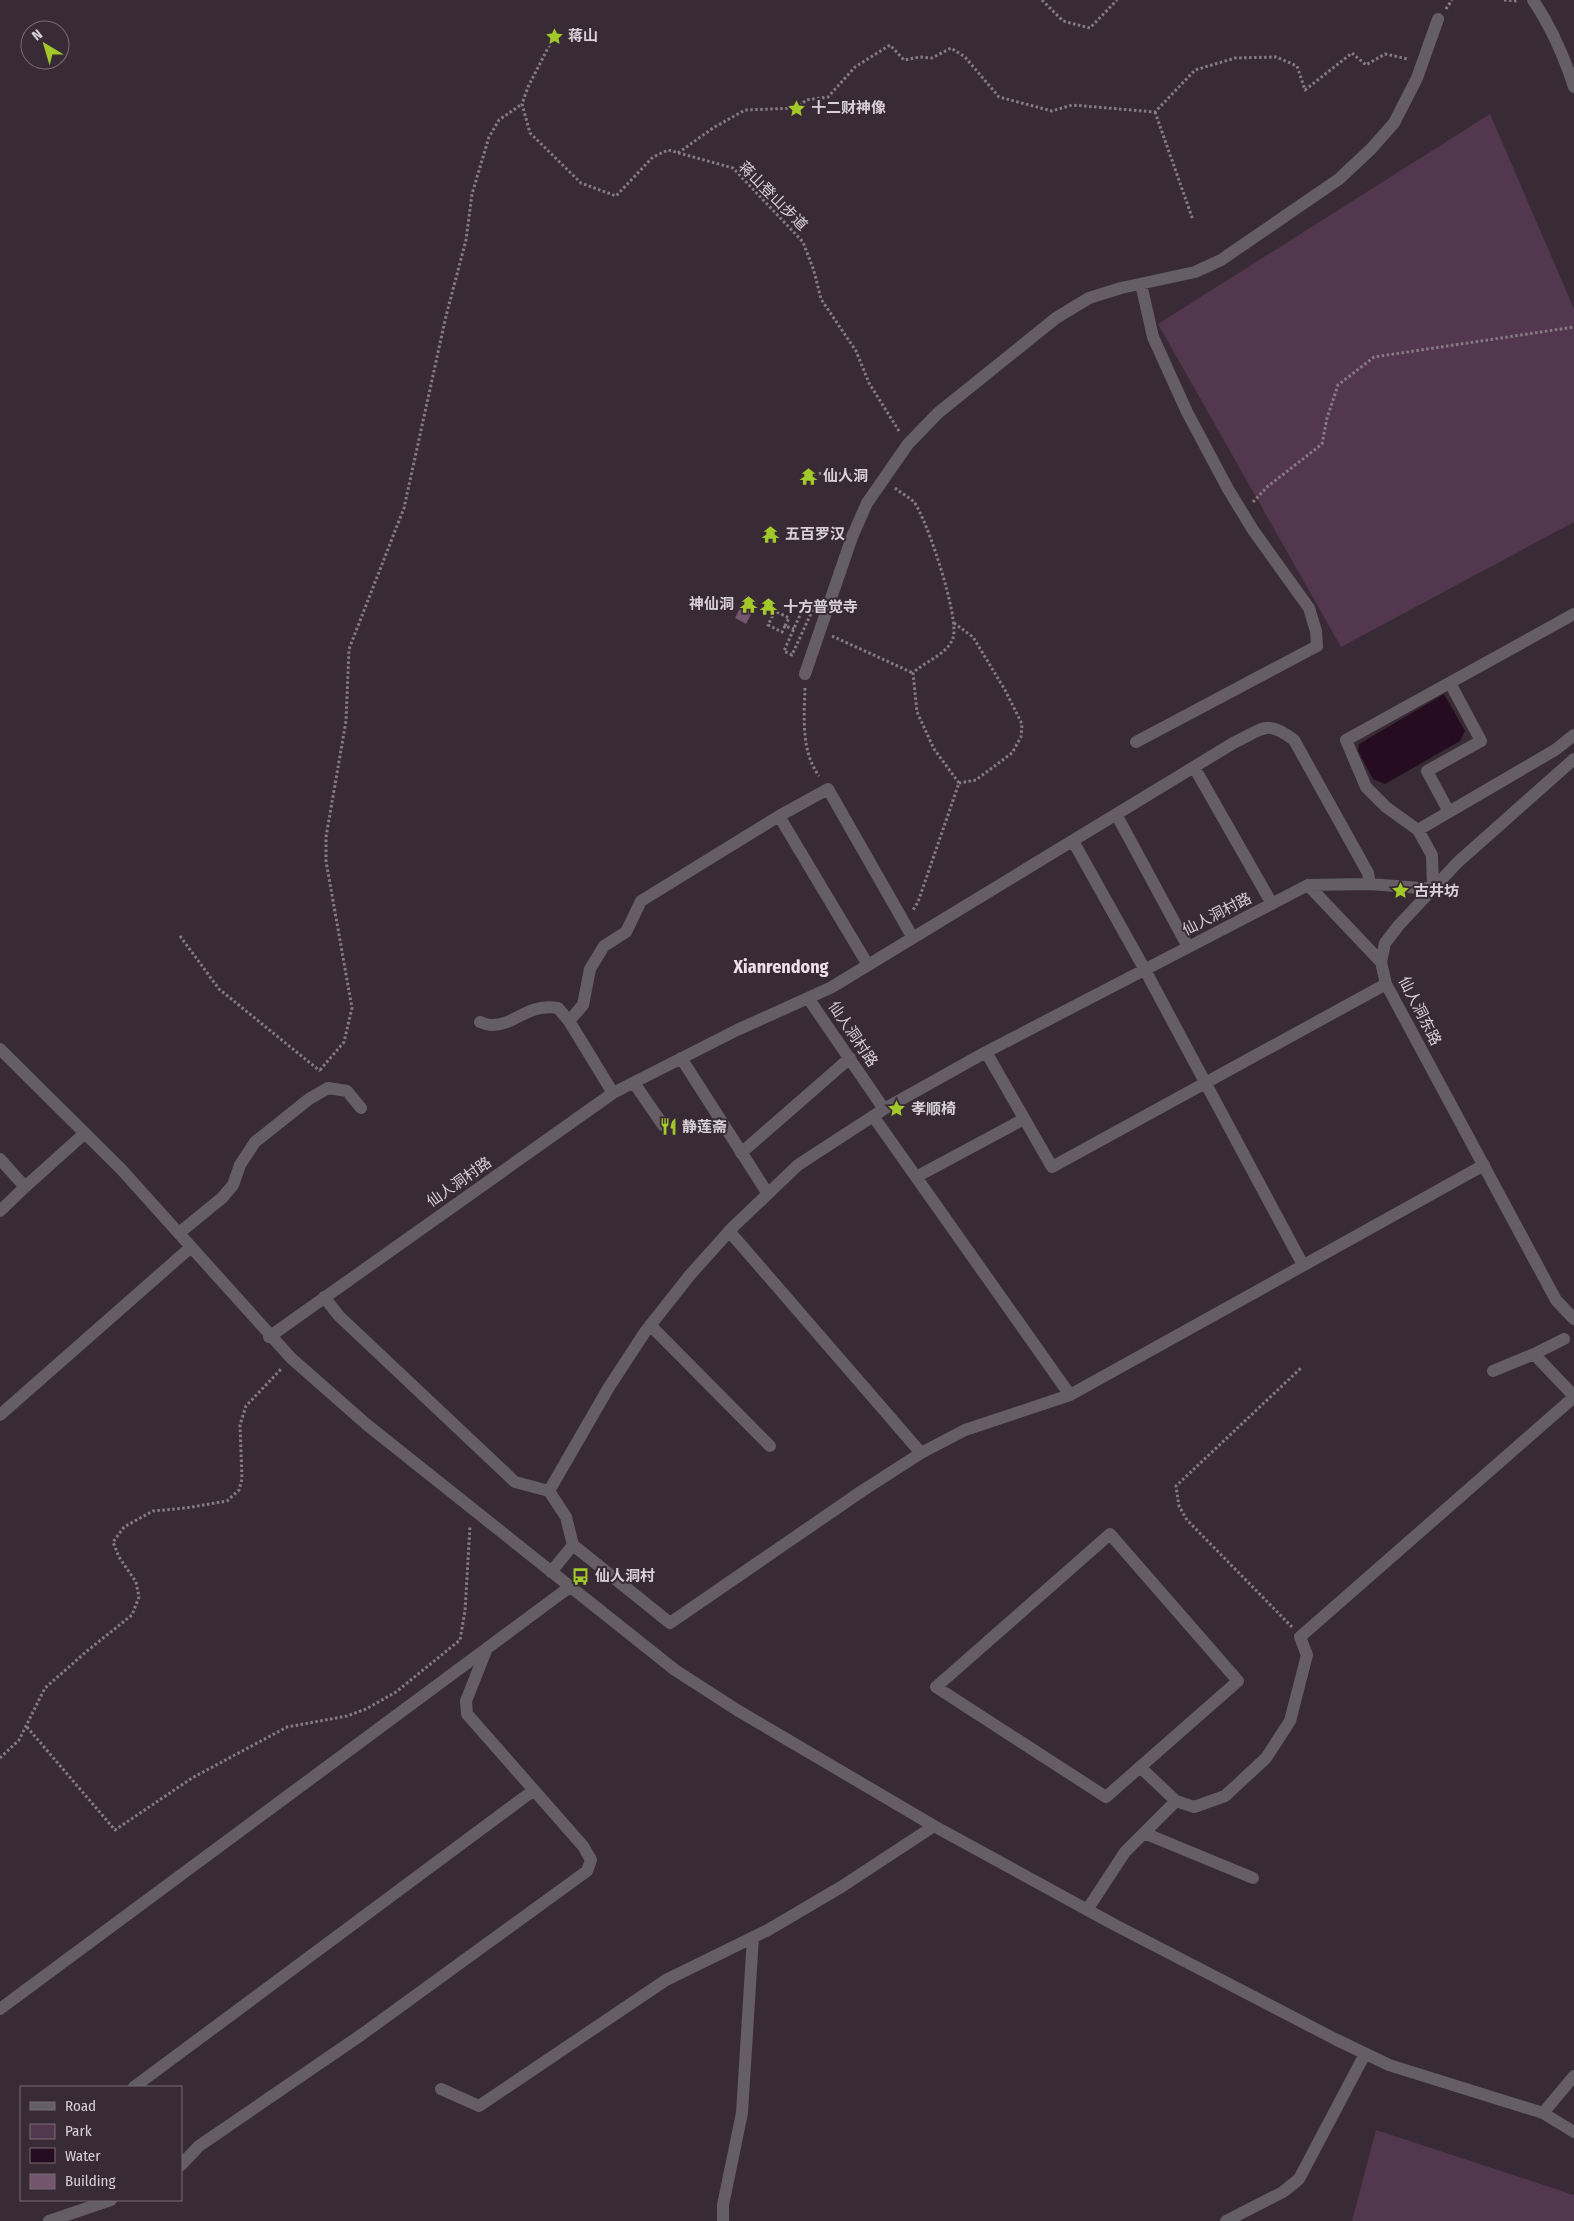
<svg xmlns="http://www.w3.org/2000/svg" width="1574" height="2221" font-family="'Fira Sans Condensed','Noto Sans SC',sans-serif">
  <rect width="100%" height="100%" fill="#382b35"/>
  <!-- green -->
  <path fill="#53374e" d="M1490,114L1574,309V522L1341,647L1158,324Z
    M1376,2130L1574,2195V2221H1352Z"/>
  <!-- water -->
  <path fill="#250c21" d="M1444,694L1465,731L1460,741L1385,784L1373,779L1358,751L1359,744Z"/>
  <!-- building -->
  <path fill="#73556e" d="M746,595L758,601L746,624L735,618Z"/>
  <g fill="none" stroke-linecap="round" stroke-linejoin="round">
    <!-- path -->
    <path stroke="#867c84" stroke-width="3" stroke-dasharray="2.5 2.5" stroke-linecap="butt" d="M1042,0L1063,21L1090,28L1117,0
      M1504,0L1518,1
      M1446,9L1452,0
      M554,36L528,87L522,104L530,133L581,183L616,196L653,157L668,150L733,168L803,242L814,271L821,299L856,351L869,383L899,431
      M1155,112L1193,220
      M678,153L713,128L745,110L797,108L806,100L828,97L855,67L890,45L904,60L920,57L932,58L951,48L965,57L999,97L1052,111L1072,105L1155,112L1195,70L1235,58L1276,57L1297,66L1305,90L1352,53L1366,65L1385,54L1408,59
      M809,476L826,472L867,477
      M895,488C901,493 909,497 914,502C927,519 960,619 953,638C947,655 925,661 913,673L917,712L934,749L959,783L918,902L913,910
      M1253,502L1267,487L1322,444L1327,418L1338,385L1374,357L1574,327
      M804,606L813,609L792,655L784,651Z
      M954,623L973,637L1005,690L1022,724L1021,737L1012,753L976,780L959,783
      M785,626L789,618L775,611L768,625L782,632L785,626L794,629
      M832,636L913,673
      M805,688C804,718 801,751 819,776
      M180,936L219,989L320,1071
      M320,1070L344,1042L352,1008L326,861V837L346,721L349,649L404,508L446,316L466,240L472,194L489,137L499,120L522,104
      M1292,1627L1187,1520L1179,1506L1176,1486L1301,1368
      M27,1727L115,1830L192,1778L287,1727L347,1716L366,1709L396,1692L460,1640L465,1611L470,1526
      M0,1758L19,1740L45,1688L87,1651L132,1615L139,1597L136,1582L119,1557L113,1542L124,1527L153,1511L186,1508L227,1501L239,1490L242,1479L240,1425L246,1406L282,1368"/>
    <!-- minor -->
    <path stroke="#655e64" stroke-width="12" d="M1533,0C1551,27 1564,56 1574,87
      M805,674L852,537L867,503L908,444L938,413L1056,318L1089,298L1121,288L1195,272L1221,260L1339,179L1371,149L1394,123L1417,78L1438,19
      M1136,742L1317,646L1316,631L1309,608L1253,530L1228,489L1187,412L1153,337L1141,284
      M1574,759L1458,862L1399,925L1385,943L1381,962L1386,984L1556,1300L1574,1319
      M1194,767L1272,904
      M1449,812L1427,771L1481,741L1450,683
      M1116,814L1188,947
      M779,816L868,965
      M1418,830L1555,750L1574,735
      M1073,841L1145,970L1303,1265
      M1308,885L1370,884L1433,889L1432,855L1418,830L1386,807L1366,787L1346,740L1574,614
      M808,998L832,987L1235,742C1263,729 1267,719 1294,740L1368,873L1370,884
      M569,1021L583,1005L590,969L604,946L626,932L641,901L779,816L828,789L913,938
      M480,1022C483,1023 488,1025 491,1025C515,1026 526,1003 558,1008L569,1021L613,1093
      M0,1049L121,1169L291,1358L366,1424L675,1670L737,1710L934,1826L1115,1925L1335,2039L1389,2065L1543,2113L1574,2132
      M986,1052L1052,1167L1386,984
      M681,1058L768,1194
      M634,1083L663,1125
      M873,1116L1070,1395
      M741,1153L850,1058
      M0,1159L25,1187L0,1211
      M916,1177L1024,1119
      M25,1187L85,1133
      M729,1231L921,1453
      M179,1233L222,1198L233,1185L240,1165L255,1142L309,1099L328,1088L347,1091L361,1108
      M324,1297L339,1316L515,1482L549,1491
      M650,1325L770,1446
      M269,1337L613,1093L737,1030L808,998L884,1109L986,1052L1308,885L1381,962
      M1534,1354L1564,1339
      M1493,1371L1534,1354L1574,1396
      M0,1415L191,1247
      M1110,1534L1238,1681L1106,1797L936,1687Z
      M573,1545L566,1517L549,1491L609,1387L645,1332L690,1275L733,1227L798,1165L884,1109
      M551,1572L573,1545L670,1623L862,1491L921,1453L965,1430L1070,1395L1484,1165
      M1176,1801L1194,1807L1225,1796L1266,1758L1290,1721L1307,1655L1300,1637L1574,1397
      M1144,1833L1253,1878
      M1087,1910L1125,1852L1176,1801L1140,1767
      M0,2009L571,1586
      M134,2087L534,1790
      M441,2089L479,2106L666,1980L768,1930L841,1887L934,1826
      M1543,2113L1574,2076
      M181,2165L199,2146L361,2035L587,1871L591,1860L583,1846L467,1714L466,1701L487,1648
      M49,2221L111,2200
      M723,2221V2205L742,2113L753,1937
      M1226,2221L1283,2192L1299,2179L1365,2054"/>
  </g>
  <!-- icons -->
  <defs>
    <symbol id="sight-bare" viewBox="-9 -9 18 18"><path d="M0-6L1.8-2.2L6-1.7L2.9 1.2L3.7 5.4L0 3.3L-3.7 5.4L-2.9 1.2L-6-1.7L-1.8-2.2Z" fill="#a2c929" stroke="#382b35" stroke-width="2.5" paint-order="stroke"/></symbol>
    <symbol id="temple-bare" viewBox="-9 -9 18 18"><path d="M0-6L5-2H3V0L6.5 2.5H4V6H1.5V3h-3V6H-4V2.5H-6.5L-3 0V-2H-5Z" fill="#a2c929" stroke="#382b35" stroke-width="2.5" paint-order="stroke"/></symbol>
    <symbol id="restaurant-bare" viewBox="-9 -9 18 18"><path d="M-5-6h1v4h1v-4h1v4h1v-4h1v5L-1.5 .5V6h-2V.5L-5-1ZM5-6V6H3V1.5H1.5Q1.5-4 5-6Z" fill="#a2c929" stroke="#382b35" stroke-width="2.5" paint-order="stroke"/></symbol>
    <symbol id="bus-bare" viewBox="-9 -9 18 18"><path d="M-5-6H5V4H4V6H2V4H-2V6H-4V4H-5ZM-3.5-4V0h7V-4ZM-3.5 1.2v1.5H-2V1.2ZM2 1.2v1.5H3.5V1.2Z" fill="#a2c929" stroke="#382b35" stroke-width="2.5" paint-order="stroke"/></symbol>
  </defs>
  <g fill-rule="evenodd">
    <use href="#sight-bare" x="542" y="24" width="25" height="25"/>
    <use href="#sight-bare" x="784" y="96" width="25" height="25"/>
    <use href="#temple-bare" x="796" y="464" width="25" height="25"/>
    <use href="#temple-bare" x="758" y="522" width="25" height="25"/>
    <use href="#temple-bare" x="736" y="592" width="25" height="25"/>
    <use href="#temple-bare" x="756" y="594" width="25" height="25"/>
    <use href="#sight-bare" x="1388" y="878" width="25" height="25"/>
    <use href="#sight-bare" x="884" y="1096" width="25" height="25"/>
    <use href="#restaurant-bare" x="656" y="1114" width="25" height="25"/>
    <use href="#bus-bare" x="568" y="1564" width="25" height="25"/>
  </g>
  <g text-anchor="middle" stroke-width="4" stroke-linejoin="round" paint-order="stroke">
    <!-- poi labels -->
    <g font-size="15" font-weight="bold" fill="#d9d1d7" stroke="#382b35" text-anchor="start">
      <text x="568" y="41">蒋山</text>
      <text x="811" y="113">十二财神像</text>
      <text x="823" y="481">仙人洞</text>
      <text x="785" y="539">五百罗汉</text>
      <text x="734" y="609" text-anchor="end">神仙洞</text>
      <text x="783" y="612">十方普觉寺</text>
      <text x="1414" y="896">古井坊</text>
      <text x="911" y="1114">孝顺椅</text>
      <text x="682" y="1132">静莲斋</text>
      <text x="595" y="1581">仙人洞村</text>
    </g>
    <!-- street labels -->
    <g font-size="15" fill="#d9d1d7" stroke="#382b35">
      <text transform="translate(773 196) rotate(45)" y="5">蒋山登山步道</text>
      <text transform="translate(1217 914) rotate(-27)" y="5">仙人洞村路</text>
      <text transform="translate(1420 1011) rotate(63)" y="5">仙人洞东路</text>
      <text transform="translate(853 1034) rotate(56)" y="5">仙人洞村路</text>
      <text transform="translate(459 1182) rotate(-35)" y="5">仙人洞村路</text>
    </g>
    <!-- quarter labels -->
    <g font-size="18" font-weight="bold" fill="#efdeeb" stroke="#382b35">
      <text x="781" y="973">Xianrendong</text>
    </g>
  </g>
  <!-- legend -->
  <rect x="20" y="2086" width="162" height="115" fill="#382b35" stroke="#786d76"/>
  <rect x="30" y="2102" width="25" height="8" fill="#655e64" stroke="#786d76"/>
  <text x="65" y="2111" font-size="15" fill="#d9d1d7">Road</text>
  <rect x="30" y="2124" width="25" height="15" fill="#53374e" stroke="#786d76"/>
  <text x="65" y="2136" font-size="15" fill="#d9d1d7">Park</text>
  <rect x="30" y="2148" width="25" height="15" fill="#250c21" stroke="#786d76"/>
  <text x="65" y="2161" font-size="15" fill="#d9d1d7">Water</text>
  <rect x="30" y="2174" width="25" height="15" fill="#73556e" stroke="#786d76"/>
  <text x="65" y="2186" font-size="15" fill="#d9d1d7">Building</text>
  <!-- north arrow -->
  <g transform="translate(45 45) rotate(322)"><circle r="24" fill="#382b35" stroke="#786d76"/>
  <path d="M0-4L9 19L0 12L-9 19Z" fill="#a2c929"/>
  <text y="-8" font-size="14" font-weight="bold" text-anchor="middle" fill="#d9d1d7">N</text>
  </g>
</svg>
